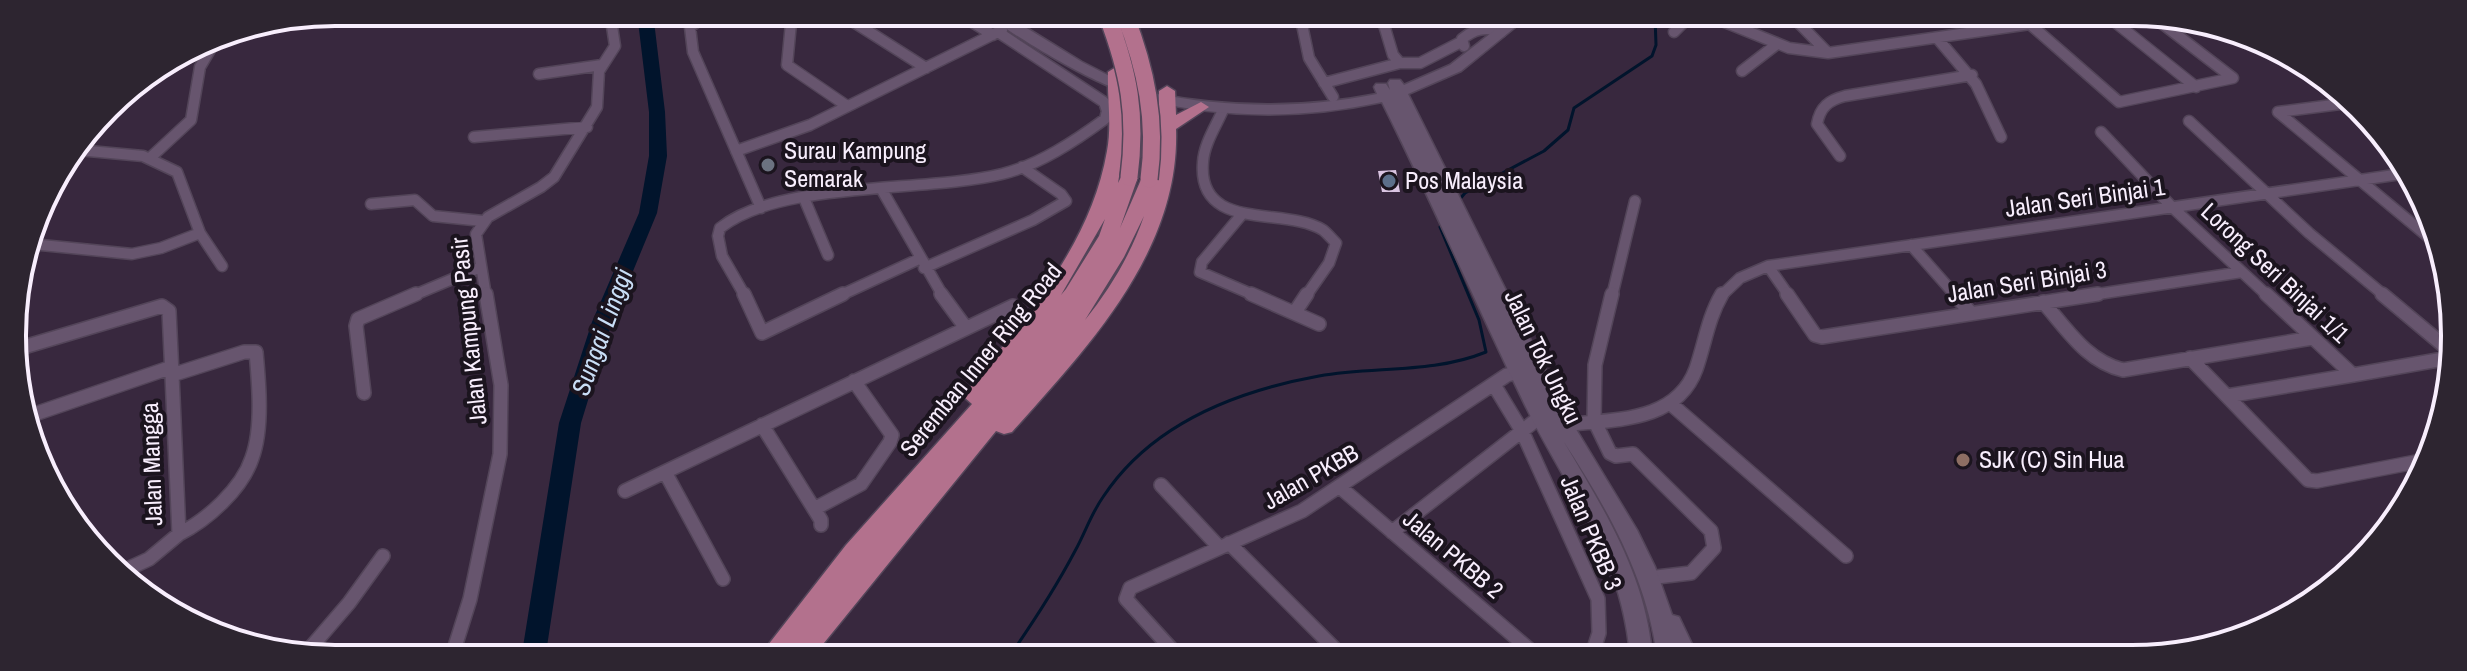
<svg xmlns="http://www.w3.org/2000/svg" width="2467" height="671" font-family="'Archivo Narrow',sans-serif">
  <rect width="100%" height="100%" fill="#38283e"/>
  <g fill="none" stroke-linecap="round" stroke-linejoin="round">
    <!-- stream -->
    <path stroke="#01142c" stroke-width="3" d="M1459,200L1465,193L1544,151L1568,130L1574,108L1652,56L1656,45L1655,16
      M1011,654C1034,621 1056,587 1075,551C1085,533 1091,514 1103,497C1151,424 1236,391 1319,376C1375,366 1432,374 1486,352L1479,320L1440,227L1443,223"/>
    <!-- river -->
    <path fill="#01142c" fill-rule="evenodd" d="M637,13H653L665,112L667,156L657,213L612,322L581,423L546,653H522L559,423L592,322L639,213L649,156V112Z"/>
  </g>
  <!-- building -->
  <path fill="#dac5e2" d="M1396,170L1400,192H1382L1378,171Z"/>
  <g fill="none" stroke-linecap="round" stroke-linejoin="round">
    <defs>
      <path id="minor-far1" d="M710,13L690,27L693,52L761,208
        M788,13L791,23L787,65L847,106
        M841,14L926,68
        M959,14L993,35
        M1300,15L1309,58L1333,97
        M1381,15L1393,55L1400,63H1420L1461,42
        M1712,17L1789,48L1828,53L2030,24
        M1793,17L1828,53
        M2023,18L2119,102L2233,78L2155,18
        M2110,18L2196,87
        M1674,32L1690,16
        M1938,39L1976,84L2001,137
        M1464,46L1462,39C1474,29 1486,26 1501,32
        M1742,71L1777,44
        M539,74L602,65
        M1324,83L1400,63
        M1223,110C1216,126 1204,144 1203,162C1197,233 1284,206 1323,230C1327,233 1332,239 1336,243L1329,263L1306,296
        M2278,112L2438,245
        M2278,112L2348,103
        M2189,121L2309,233L2385,296
        M2101,132L2172,207L2268,296
        M474,137L587,127
        M78,150L143,156L177,172L200,233L222,266
        M736,151L810,125L1002,30
        M1840,156L1817,124C1820,107 1829,100 1845,96L1972,75
        M150,158L191,120L200,67L210,50L211,37
        M882,190L943,296
        M804,198L828,255
        M371,204L415,200L433,216L483,221
        M1243,213L1202,262L1200,272L1256,296
        M31,244L132,254L161,248L200,233
        M1911,245L1956,296
        M1768,266L1789,296
        M924,268L1033,220L1066,201L1061,194L1022,167
        M412,296L481,267
        M486,296L476,234L488,217L541,187L554,177L597,107L599,71L615,46L610,13
        M745,296L722,256L718,236L720,228C780,180 925,193 1002,174C1039,165 1075,141 1105,119L1107,111L1104,102L998,32
        M839,296L919,259
        M1612,296L1635,201
        M1721,296L1740,278L1768,266L2408,173
        M2085,296L2242,272"/>
      <path id="minor" d="M744,294L762,333L843,294
        M941,294L966,328
        M1251,294L1319,324
        M1612,294L1595,365L1594,420L1610,453L1616,456L1633,454L1711,531L1714,548L1691,573L1648,578
        M1787,294L1815,335L1822,337L2098,294
        M1954,294L1970,312
        M2266,294L2353,375L2449,358
        M2382,294L2449,350
        M2043,302C2067,329 2086,361 2123,370L2312,338
        M1295,312L1307,294
        M17,349L162,306L169,311L172,375L244,352H256C259,384 263,428 252,458C242,489 207,520 179,534
        M2190,358L2308,480L2317,481L2426,460
        M1494,385L1522,431L1598,599L1599,633L1592,655
        M364,393L356,326L358,319L416,294
        M2227,396L2353,375
        M1671,404L1846,556
        M26,417L172,367
        M762,425L821,520V525
        M1563,425C1611,419 1676,424 1696,369C1705,343 1708,318 1722,294
        M665,472L723,579
        M1161,485L1219,547
        M1341,488L1536,655
        M625,491L1013,306
        M814,509L861,484L890,442L892,435L854,381
        M1392,532L1540,417
        M1229,543L1341,655
        M123,571L149,559L179,534L172,375
        M2229,640L2235,635L2281,621
        M306,653L349,603L383,556
        M453,653L470,599L500,454L501,385L486,294
        M1176,654L1126,599L1130,588L1302,511L1507,375L1520,372
        M1896,656L1938,653L2016,656"/>
      <path id="secondary" d="M987,14H1004L1082,62L1135,89L1133,92C1113,96 1004,31 987,14Z
        M1513,16H1529L1461,71L1408,94L1571,421L1637,530L1655,567L1672,615L1679,617L1697,655H1657C1646,576 1607,508 1564,442C1604,510 1646,575 1652,655H1630C1621,553 1568,493 1525,405C1476,304 1432,202 1382,102C1303,119 1225,119 1147,100L1145,97L1152,93C1228,108 1301,109 1377,94L1374,87L1376,84H1386L1390,90L1388,83L1390,80H1400L1404,85L1450,65Z"/>
      <path id="primary" d="M1116,67L1124,72L1125,117L1142,112L1159,114V91L1167,86L1175,91L1176,115L1201,102L1209,107L1176,129C1180,251 1088,347 1012,432L1004,434L996,431L815,654H761L846,545L972,404L964,397L967,391C1024,319 1091,245 1107,151C1112,125 1107,98 1108,72ZM1141,123L1159,127L1155,175H1143L1120,228L1138,177L1129,171L1123,173L1118,183L1126,133ZM1144,216C1131,254 1110,289 1085,320L1124,257ZM1105,219L1099,236L1066,289L1061,295Z"/>
    </defs>
    <!-- minor-far1 casing -->
    <use href="#minor-far1" stroke="#534559" stroke-width="13"/>
    <!-- minor casing -->
    <use href="#minor" stroke="#534559" stroke-width="16"/>
    <!-- secondary casing -->
    <use href="#secondary" stroke="#534559" stroke-width="3"/>
    <!-- primary casing -->
    <use href="#primary" stroke="#534559" stroke-width="3"/>
    <!-- minor-far1 -->
    <use href="#minor-far1" stroke="#67556e" stroke-width="10"/>
    <!-- minor -->
    <use href="#minor" stroke="#67556e" stroke-width="13"/>
    <!-- secondary -->
    <use href="#secondary" fill="#67556e" fill-rule="evenodd"/>
    <!-- primary -->
    <use href="#primary" fill="#b3718d" fill-rule="evenodd"/>
    <defs>
      <path id="primary-bridge" d="M1107,15C1129,73 1137,115 1129,177
        M1125,15C1146,69 1157,121 1149,179"/>
    </defs>
    <!-- primary-bridge casing -->
    <use href="#primary-bridge" stroke="#534559" stroke-width="20" stroke-linecap="butt"/>
    <!-- primary-bridge -->
    <use href="#primary-bridge" stroke="#b3718d" stroke-width="17"/>
  </g>
  <!-- markers -->
  <circle fill="#6b7280" stroke="#1b141e" stroke-width="3" cx="768" cy="165" r="8"/>
  <circle fill="#5c6f8a" stroke="#1b141e" stroke-width="3" cx="1389" cy="181" r="8"/>
  <circle fill="#8d6e63" stroke="#1b141e" stroke-width="3" cx="1963" cy="460" r="8"/>
  <g text-anchor="middle" stroke-width="8" stroke-linejoin="round" paint-order="stroke">
    <!-- poi labels -->
    <g font-size="24" fill="#f8eefd" stroke="#1b141e" text-anchor="start">
      <text x="784" y="159">Surau Kampung<tspan x="784" dy="28">Semarak</tspan></text>
      <text x="1405" y="189">Pos Malaysia</text>
      <text x="1979" y="468">SJK (C) Sin Hua</text>
    </g>
    <!-- street labels -->
    <g font-size="24" fill="#f8eefd" stroke="#1b141e">
      <text transform="translate(2085 198) rotate(-8)" y="8">Jalan Seri Binjai 1</text>
      <text transform="translate(2275 273) rotate(43)" y="8">Lorong Seri Binjai 1/1</text>
      <text transform="translate(2027 282) rotate(-9)" y="8">Jalan Seri Binjai 3</text>
      <text transform="translate(469 331) rotate(-96)" y="8">Jalan Kampung Pasir</text>
      <text transform="translate(1543 357) rotate(64)" y="8">Jalan Tok Ungku</text>
      <text transform="translate(981 360) rotate(-51)" y="8">Seremban Inner Ring Road</text>
      <text transform="translate(152 464) rotate(-92)" y="8">Jalan Mangga</text>
      <text transform="translate(1311 477) rotate(-30)" y="8">Jalan PKBB</text>
      <text transform="translate(1591 533) rotate(67)" y="8">Jalan PKBB 3</text>
      <text transform="translate(1453 555) rotate(40)" y="8">Jalan PKBB 2</text>
    </g>
    <!-- water labels -->
    <g font-size="26" font-style="italic" fill="#c9def6" stroke="#1b141e">
      <text transform="translate(602 332) rotate(-70)" y="9">Sungai Linggi</text>
    </g>
  </g>
  <!-- crop -->
  <path d="M0 0H2467V671H0ZM335 26H2132A309 309 0 0 1 2441 335V336A309 309 0 0 1 2132 645H335A309 309 0 0 1 26 336V335A309 309 0 0 1 335 26Z" fill="#2d2530" fill-rule="evenodd"/>
  <path fill="none" stroke="#f8eefd" stroke-width="4" d="M335 26H2132A309 309 0 0 1 2441 335V336A309 309 0 0 1 2132 645H335A309 309 0 0 1 26 336V335A309 309 0 0 1 335 26Z"/>
</svg>
